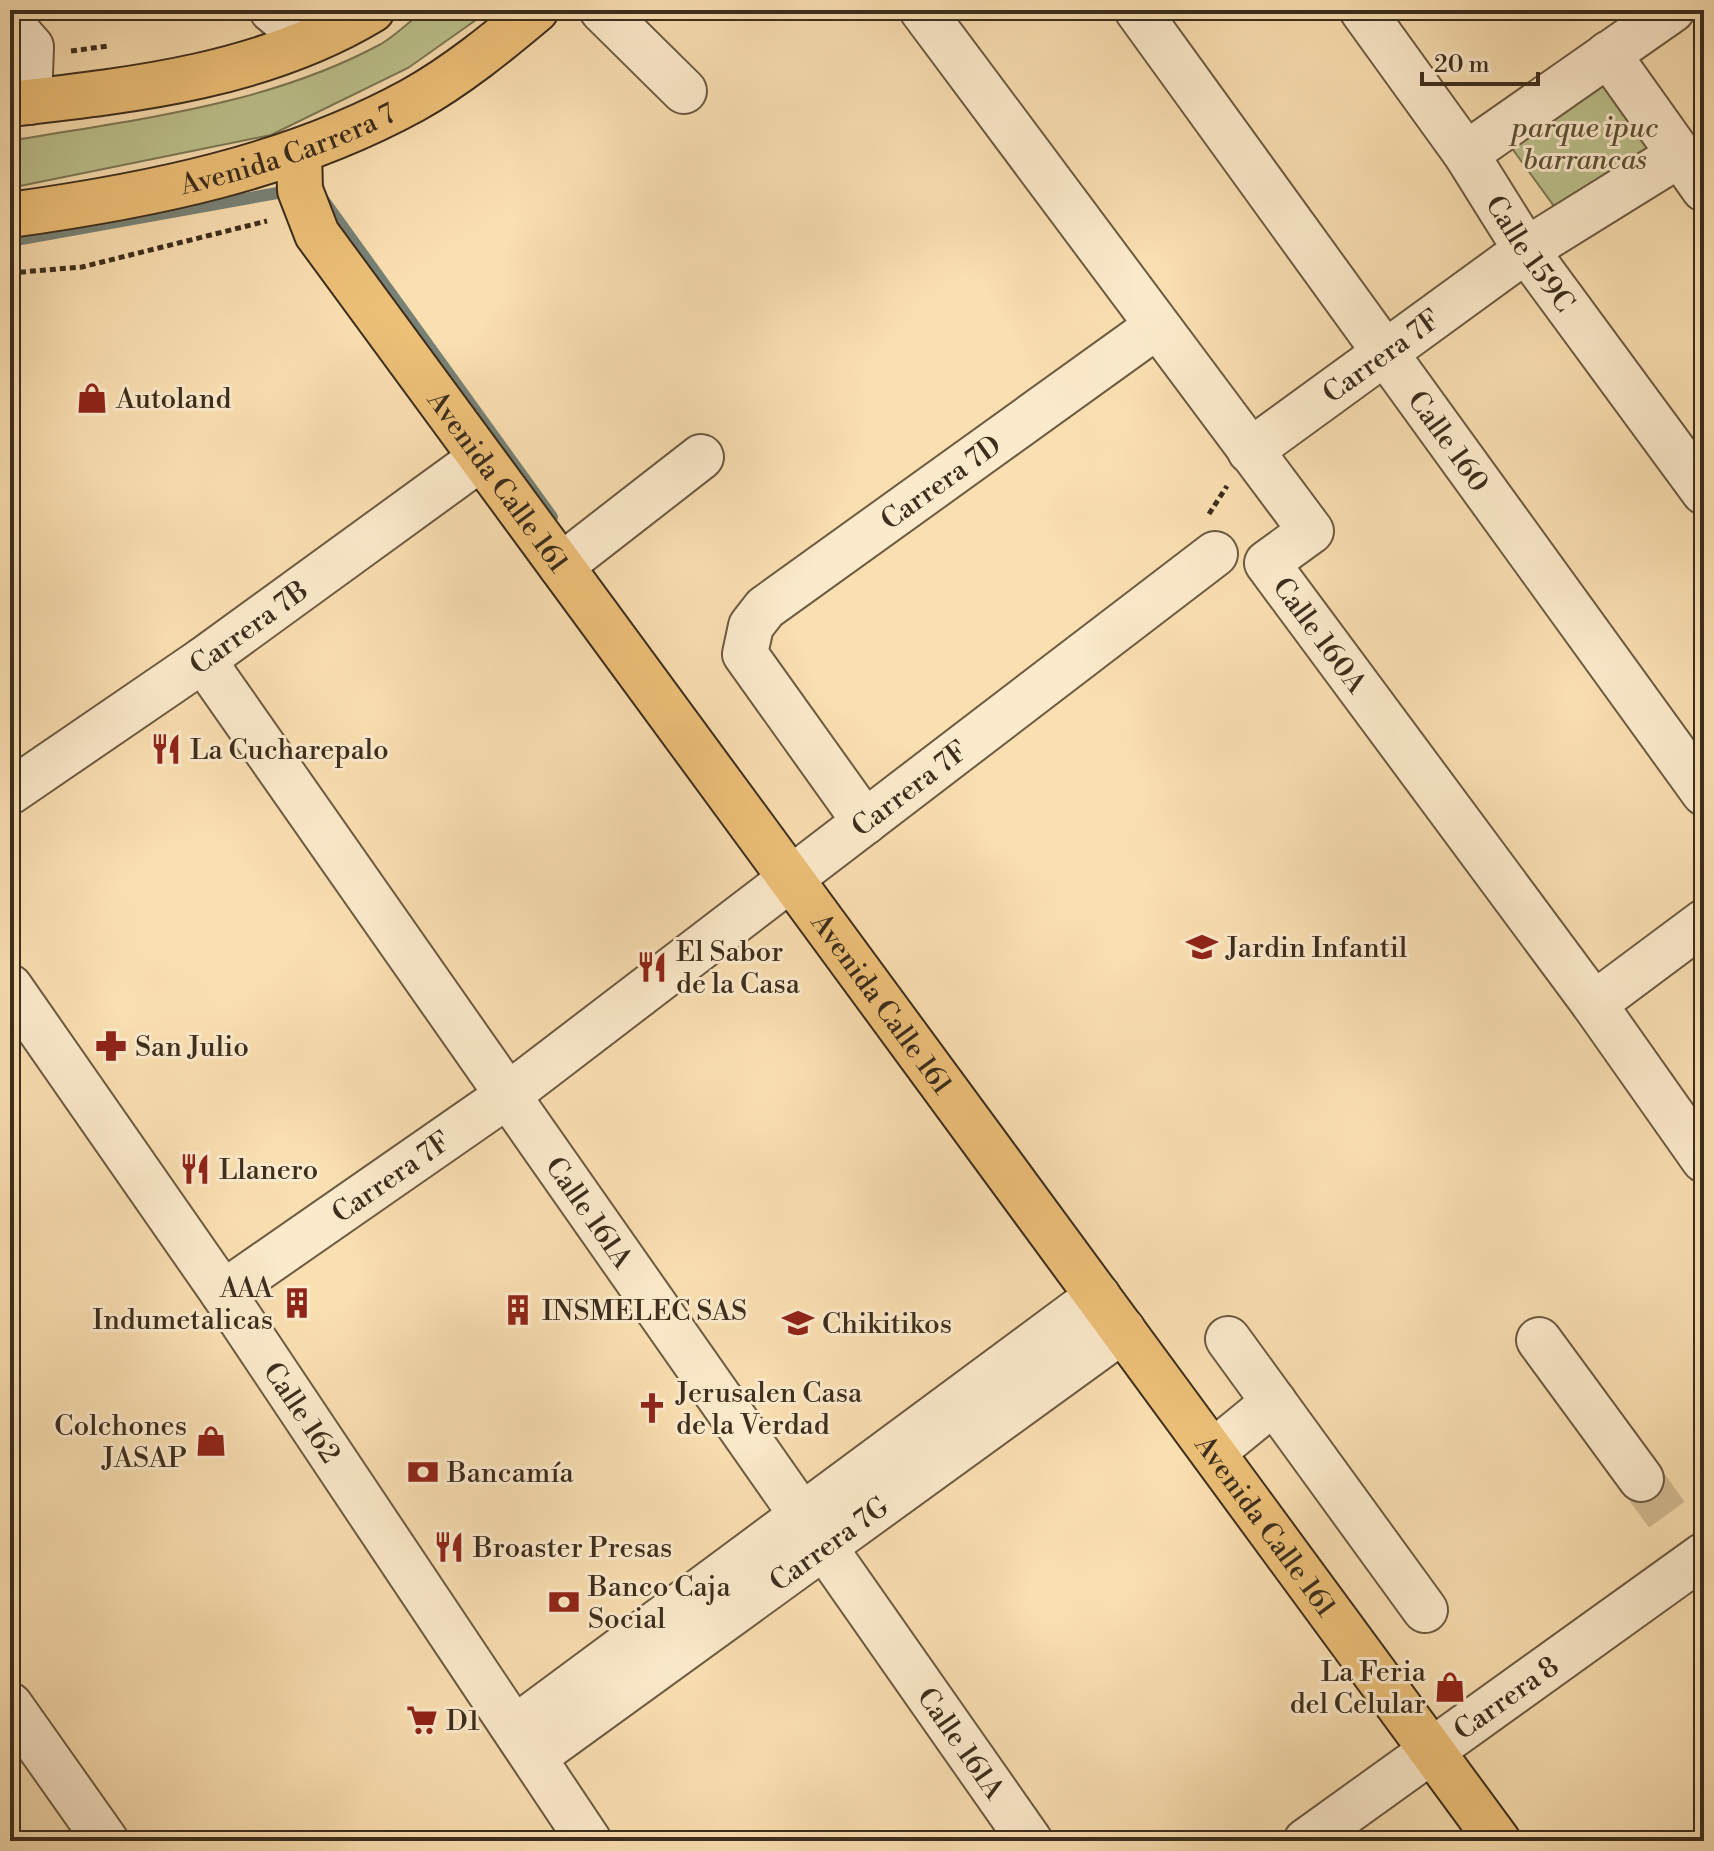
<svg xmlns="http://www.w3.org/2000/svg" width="1714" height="1851" font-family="'Libre Bodoni',serif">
  <rect width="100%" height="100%" fill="#fadfb1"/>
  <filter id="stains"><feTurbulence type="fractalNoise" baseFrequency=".0025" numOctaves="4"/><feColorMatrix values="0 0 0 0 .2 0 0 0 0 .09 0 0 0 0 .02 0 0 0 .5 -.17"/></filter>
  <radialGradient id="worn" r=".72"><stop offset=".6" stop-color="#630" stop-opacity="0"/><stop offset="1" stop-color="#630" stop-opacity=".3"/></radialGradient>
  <!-- green -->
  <path fill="#bcc28d" stroke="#7c7855" stroke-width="2" d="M424,10H490L408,68L271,135L10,188V141C136,119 266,106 381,44C396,35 410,21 424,10Z
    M1598,63L1665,152L1567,224L1503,136Z"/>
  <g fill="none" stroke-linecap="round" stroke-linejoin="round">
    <!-- stream -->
    <path stroke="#788277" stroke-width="12" d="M322,198L552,517
      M10,241L294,190"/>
    <!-- minor-tunnel -->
    <path stroke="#d4bb93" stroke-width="44" stroke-dasharray="44 22" stroke-linecap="butt" d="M1641,1479L1678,1530"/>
    <defs>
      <g id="minor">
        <path d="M272,10L309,41"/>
        <path d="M602,10L684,91"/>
        <path id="s1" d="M922,10L1311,531L1267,563L1594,1004L1704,1160"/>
        <path id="s2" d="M1137,10L1704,793"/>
        <path id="s3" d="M1362,10L1466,154L1526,250L1704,492"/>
        <path d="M10,23L31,47L29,102"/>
        <path d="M1608,54L1704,189"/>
        <path d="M1466,154L1672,10"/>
        <path id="s4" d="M1250,451L1526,250L1679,155"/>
        <path d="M561,566L701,457"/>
        <path id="s5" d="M203,660L1030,1841"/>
        <path id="s6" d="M10,792L203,660L481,458"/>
        <path id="s7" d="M865,822L745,654L751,626L765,608L1157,326"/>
        <path id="s8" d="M10,987L223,1293L589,1841"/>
        <path d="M1594,1004L1704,922"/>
        <path id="s9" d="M223,1293L508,1095L1215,554"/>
        <path d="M1228,1339L1425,1610"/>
        <path d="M1539,1340L1641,1479"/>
        <path d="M1213,1452L1274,1402"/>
        <path d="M10,1705L106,1841"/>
        <path d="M515,1728L1098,1296"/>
        <path id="s10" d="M534,1757L1123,1330"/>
        <path id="s11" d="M1306,1841L1704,1555"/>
      </g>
      <g id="major">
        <path d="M10,104C134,90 263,76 372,10"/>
        <path id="s12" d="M299,152L300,190L317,234L1498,1841"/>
        <path id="s13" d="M10,215C148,196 289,168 413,100C456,76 498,42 536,10"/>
      </g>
    </defs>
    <!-- minor casing -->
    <use href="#minor" stroke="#6c5a42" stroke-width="48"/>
    <!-- major casing -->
    <use href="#major" stroke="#3c2d1d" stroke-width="48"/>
    <!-- path -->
    <path stroke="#3c2d1d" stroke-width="5" stroke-dasharray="6 4" stroke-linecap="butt" d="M71,51L108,46
      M10,273L82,267L267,221
      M1209,514L1227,486"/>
    <!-- minor -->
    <use href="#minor" stroke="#fceacc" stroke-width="44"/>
    <!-- major -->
    <use href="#major" stroke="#edc078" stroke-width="44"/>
  </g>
  <!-- icons -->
  <defs>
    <symbol id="shop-bare" viewBox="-9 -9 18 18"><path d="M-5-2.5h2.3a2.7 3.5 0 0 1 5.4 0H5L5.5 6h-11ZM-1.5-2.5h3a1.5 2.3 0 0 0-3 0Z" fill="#8f2418" stroke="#fceacc" stroke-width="2.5" paint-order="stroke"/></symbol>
    <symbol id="restaurant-bare" viewBox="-9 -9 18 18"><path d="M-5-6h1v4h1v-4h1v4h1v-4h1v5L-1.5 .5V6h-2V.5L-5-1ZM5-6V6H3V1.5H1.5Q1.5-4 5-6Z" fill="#8f2418" stroke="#fceacc" stroke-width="2.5" paint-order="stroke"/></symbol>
    <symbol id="school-bare" viewBox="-9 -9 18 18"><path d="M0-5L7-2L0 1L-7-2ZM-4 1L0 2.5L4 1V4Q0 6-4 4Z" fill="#8f2418" stroke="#fceacc" stroke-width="2.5" paint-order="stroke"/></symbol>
    <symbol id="pharmacy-bare" viewBox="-9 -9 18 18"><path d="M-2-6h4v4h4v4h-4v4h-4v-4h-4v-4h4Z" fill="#8f2418" stroke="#fceacc" stroke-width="2.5" paint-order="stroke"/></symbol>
    <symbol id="building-bare" viewBox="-9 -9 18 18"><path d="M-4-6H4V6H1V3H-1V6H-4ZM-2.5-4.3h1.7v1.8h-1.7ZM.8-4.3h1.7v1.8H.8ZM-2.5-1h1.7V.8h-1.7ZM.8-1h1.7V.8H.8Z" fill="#8f2418" stroke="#fceacc" stroke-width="2.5" paint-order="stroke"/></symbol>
    <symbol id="church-bare" viewBox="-9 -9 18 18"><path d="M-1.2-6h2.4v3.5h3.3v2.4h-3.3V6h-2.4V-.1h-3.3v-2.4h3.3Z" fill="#8f2418" stroke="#fceacc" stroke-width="2.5" paint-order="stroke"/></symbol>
    <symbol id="bank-bare" viewBox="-9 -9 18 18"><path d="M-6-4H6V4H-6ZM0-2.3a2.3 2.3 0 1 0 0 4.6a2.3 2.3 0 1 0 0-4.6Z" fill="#8f2418" stroke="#fceacc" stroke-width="2.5" paint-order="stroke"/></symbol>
    <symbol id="supermarket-bare" viewBox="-9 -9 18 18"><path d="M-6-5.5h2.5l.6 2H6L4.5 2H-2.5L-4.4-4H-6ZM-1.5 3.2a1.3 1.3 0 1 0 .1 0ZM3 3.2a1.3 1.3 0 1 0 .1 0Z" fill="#8f2418" stroke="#fceacc" stroke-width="2.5" paint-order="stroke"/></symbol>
  </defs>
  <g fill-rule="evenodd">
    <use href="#shop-bare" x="70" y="376" width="44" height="44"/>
    <use href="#restaurant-bare" x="144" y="727" width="44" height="44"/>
    <use href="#school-bare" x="1180" y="925" width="44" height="44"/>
    <use href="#restaurant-bare" x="630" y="945" width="44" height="44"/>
    <use href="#pharmacy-bare" x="89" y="1024" width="44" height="44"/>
    <use href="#restaurant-bare" x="173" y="1147" width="44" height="44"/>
    <use href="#building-bare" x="275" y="1281" width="44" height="44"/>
    <use href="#building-bare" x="496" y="1288" width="44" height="44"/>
    <use href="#school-bare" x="776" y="1301" width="44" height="44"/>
    <use href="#church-bare" x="630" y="1386" width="44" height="44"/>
    <use href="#shop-bare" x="189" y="1419" width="44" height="44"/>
    <use href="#bank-bare" x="401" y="1450" width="44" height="44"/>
    <use href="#restaurant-bare" x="427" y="1525" width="44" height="44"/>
    <use href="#bank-bare" x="542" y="1580" width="44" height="44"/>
    <use href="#shop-bare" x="1428" y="1665" width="44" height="44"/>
    <use href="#supermarket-bare" x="400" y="1698" width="44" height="44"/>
  </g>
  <g text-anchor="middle" stroke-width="6" stroke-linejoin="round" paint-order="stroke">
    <!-- park labels -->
    <g font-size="28" font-style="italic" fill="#5c5239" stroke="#fceacc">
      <text x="1585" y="137">parque ipuc<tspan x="1585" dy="32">barrancas</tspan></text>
    </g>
    <!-- street labels -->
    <g font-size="28" fill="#3c2d1d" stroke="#fceacc">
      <text dy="10" stroke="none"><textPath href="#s13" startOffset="286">Avenida Carrera 7</textPath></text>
      <text dy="10" stroke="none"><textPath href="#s3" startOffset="296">Calle 159C</textPath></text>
      <text dy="10" stroke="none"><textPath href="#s4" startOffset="162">Carrera 7F</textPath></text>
      <text dy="10" stroke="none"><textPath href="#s2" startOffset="532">Calle 160</textPath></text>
      <text dy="10" stroke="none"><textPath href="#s7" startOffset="474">Carrera 7D</textPath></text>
      <text dy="10" stroke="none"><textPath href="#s12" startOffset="392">Avenida Calle 161</textPath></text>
      <text dy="10" stroke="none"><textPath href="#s6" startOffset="290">Carrera 7B</textPath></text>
      <text dy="10" stroke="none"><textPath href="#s1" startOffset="794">Calle 160A</textPath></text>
      <text dy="10" stroke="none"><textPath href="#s9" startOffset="852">Carrera 7F</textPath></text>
      <text dy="10" stroke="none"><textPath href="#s12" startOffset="1040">Avenida Calle 161</textPath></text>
      <text dy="10" stroke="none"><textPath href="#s9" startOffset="204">Carrera 7F</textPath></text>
      <text dy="10" stroke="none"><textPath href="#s5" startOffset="674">Calle 161A</textPath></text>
      <text dy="10" stroke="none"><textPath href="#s8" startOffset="516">Calle 162</textPath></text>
      <text dy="10" stroke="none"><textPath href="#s12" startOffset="1688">Avenida Calle 161</textPath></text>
      <text dy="10" stroke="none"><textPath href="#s10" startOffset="364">Carrera 7G</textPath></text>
      <text dy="10" stroke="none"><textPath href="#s11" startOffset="246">Carrera 8</textPath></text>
      <text dy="10" stroke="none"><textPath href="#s5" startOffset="1322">Calle 161A</textPath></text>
    </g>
    <!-- poi labels -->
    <g font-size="28" fill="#3c2d1d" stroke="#fceacc" text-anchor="start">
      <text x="116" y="408">Autoland</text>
      <text x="190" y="759">La Cucharepalo</text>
      <text x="1226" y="957">Jardin Infantil</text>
      <text x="676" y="961">El Sabor<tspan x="676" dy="32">de la Casa</tspan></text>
      <text x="135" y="1056">San Julio</text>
      <text x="219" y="1179">Llanero</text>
      <text x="273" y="1297" text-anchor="end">AAA<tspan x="273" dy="32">Indumetalicas</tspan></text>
      <text x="542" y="1320">INSMELEC SAS</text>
      <text x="822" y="1333">Chikitikos</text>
      <text x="676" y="1402">Jerusalen Casa<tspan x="676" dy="32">de la Verdad</tspan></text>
      <text x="187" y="1435" text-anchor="end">Colchones<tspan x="187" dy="32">JASAP</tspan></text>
      <text x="447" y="1482">Bancamía</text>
      <text x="473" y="1557">Broaster Presas</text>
      <text x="588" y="1596">Banco Caja<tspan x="588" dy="32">Social</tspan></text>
      <text x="1426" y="1681" text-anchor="end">La Feria<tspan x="1426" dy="32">del Celular</tspan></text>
      <text x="446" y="1730">D1</text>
    </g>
  </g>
  <!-- margin -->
  <rect width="1714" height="1851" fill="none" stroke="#fadfb1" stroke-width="40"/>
  <rect x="12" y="12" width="1690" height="1827" fill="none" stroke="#3c2d1d" stroke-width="4"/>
  <rect x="20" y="20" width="1674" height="1811" fill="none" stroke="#3c2d1d" stroke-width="2"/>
  <!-- scale -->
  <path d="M1422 72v12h116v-12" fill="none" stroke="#3c2d1d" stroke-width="4"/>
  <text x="1434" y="72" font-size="24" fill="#3c2d1d" stroke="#fceacc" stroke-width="6" paint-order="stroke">20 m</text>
  <rect width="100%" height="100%" filter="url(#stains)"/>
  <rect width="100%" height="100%" fill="url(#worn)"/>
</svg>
